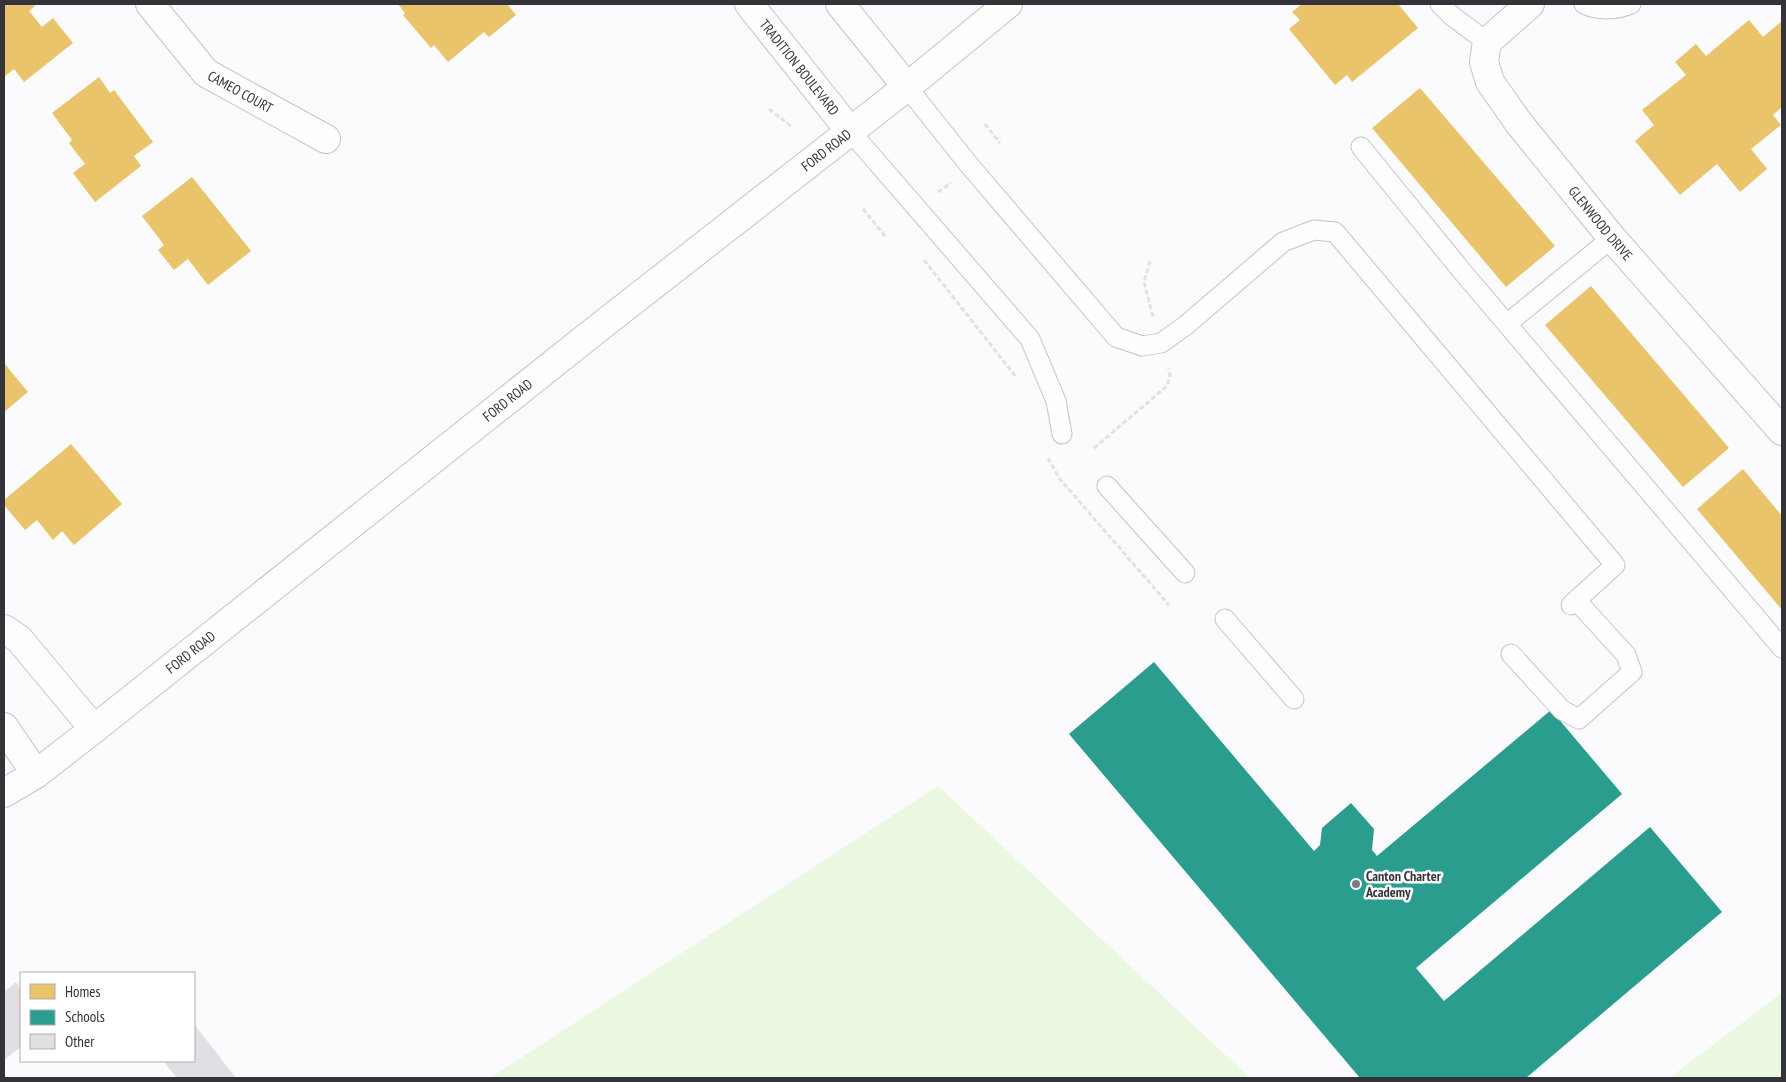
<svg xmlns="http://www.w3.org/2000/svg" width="1786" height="1082" font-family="'PT Sans Narrow',sans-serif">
  <rect width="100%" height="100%" fill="#fbfafc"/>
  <!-- green -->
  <path fill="#eaf8e2" d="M938,786L1250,1078H490Z
    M1782,993V1078H1669Z"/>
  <!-- homes -->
  <path fill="#e9c46a" d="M4,4H37L29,11L42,27L53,18L73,43L24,82L14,69L4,77Z
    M398,4H507L516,15L489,37L484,32L448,62L434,45L431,48L403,15L405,13Z
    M1302,4H1398L1418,28L1352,82L1347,75L1335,85L1289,29L1300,20L1292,12Z
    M1749,20L1763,37L1782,21V107L1773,115L1781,125L1751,149L1767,169L1740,192L1717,164L1680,195L1635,141L1654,125L1642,110L1686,75L1675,62L1696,44L1706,56Z
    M99,77L110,93L114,90L153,142L134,156L141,166L95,202L73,173L85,164L69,143L72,140L52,113Z
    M1420,88L1555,246L1506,287L1372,128Z
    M192,177L251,251L208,285L188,259L174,270L158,250L164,245L142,216Z
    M1591,286L1729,448L1683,487L1545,325Z
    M4,363L28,392L4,412Z
    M71,444L122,504L74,545L62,531L53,540L37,520L25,530L4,505V500Z
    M1743,469L1782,516V610L1697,509Z"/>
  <!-- schools -->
  <path fill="#2a9d8f" d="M1154,662L1314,851L1320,845L1322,828L1351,803L1374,829L1372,850L1377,856L1551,710L1622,794L1416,968L1444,1001L1650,827L1722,912L1526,1078H1360L1069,734Z"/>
  <!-- building -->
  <path fill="#e1dfe3" d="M16,982L21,989V1047L4,1060V992Z
    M194,1024L236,1078H177L163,1061H194Z"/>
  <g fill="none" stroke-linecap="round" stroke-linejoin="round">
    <defs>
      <path id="service" d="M1440,4L1452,16L1487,42
        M1584,4C1598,11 1617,10 1631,4
        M907,87L970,166L1116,337L1142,346L1161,343L1185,326L1283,242L1314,230L1335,232L1615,565L1571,605
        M850,131L1030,339L1056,401L1062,434
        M1361,147L1461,270L1782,648
        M1508,323L1612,238
        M1107,486L1185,573
        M1225,619L1294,699
        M1511,654L1562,710L1579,719L1632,672L1626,655L1576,600"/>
      <g id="minor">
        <path id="s1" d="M150,4L206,73L326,139"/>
        <path id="s2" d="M749,4L850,131"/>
        <path d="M840,4L907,87"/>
        <path id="s3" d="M1530,4L1487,42L1484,62L1490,82L1518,122L1612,238L1782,431"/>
        <path d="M4,629L19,639L94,729"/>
        <path d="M4,727L36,774"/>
      </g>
      <g id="primary">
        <path id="s4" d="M4,793L36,774L94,729L597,329L907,87L1008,4"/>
      </g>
    </defs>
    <!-- service casing -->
    <use href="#service" stroke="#c5c3c7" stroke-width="21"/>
    <!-- minor casing -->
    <use href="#minor" stroke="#c5c3c7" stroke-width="30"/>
    <!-- primary casing -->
    <use href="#primary" stroke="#c5c3c7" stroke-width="30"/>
    <!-- path -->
    <path stroke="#e2e2e2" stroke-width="3" stroke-dasharray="5 2.5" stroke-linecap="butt" d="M769,109L791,126
      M985,124L1000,143
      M938,192L951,183
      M863,209L885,236
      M924,260L1016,377
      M1150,261L1144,282L1153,317
      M1094,448L1167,386L1170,375L1168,369
      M1048,458L1059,478L1169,605"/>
    <!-- service -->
    <use href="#service" stroke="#fefeff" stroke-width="19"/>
    <!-- minor -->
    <use href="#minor" stroke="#fefeff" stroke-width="28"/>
    <!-- primary -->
    <use href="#primary" stroke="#fefeff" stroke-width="28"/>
  </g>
  <!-- markers -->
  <circle fill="#7a797e" stroke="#fff" stroke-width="2" cx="1356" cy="884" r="5"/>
  <g text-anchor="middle" stroke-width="5" stroke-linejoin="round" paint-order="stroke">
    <!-- street labels -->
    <g font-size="14" fill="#35333a" stroke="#fff">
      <text dy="5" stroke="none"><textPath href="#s2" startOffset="81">TRADITION BOULEVARD</textPath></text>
      <text dy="5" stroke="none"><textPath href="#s1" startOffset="128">CAMEO COURT</textPath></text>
      <text dy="5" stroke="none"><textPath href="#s4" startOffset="1044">FORD ROAD</textPath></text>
      <text dy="5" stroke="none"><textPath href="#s3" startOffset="278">GLENWOOD DRIVE</textPath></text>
      <text dy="5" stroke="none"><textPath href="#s4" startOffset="639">FORD ROAD</textPath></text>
      <text dy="5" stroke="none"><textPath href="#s4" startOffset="234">FORD ROAD</textPath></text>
    </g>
    <!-- poi labels -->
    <g font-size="14" font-weight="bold" fill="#35333a" stroke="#fff" text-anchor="start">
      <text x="1366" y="881">Canton Charter<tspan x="1366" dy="16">Academy</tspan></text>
    </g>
  </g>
  <!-- border -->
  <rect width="1786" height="1082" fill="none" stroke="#35333a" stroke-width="10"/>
  <!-- legend -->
  <rect x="20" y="972" width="175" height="90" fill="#ffffff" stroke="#aeadb0"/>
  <rect x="30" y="984" width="25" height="15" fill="#e9c46a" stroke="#aeadb0"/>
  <text x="65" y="997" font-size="15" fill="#35333a">Homes</text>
  <rect x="30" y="1010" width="25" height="15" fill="#2a9d8f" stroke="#aeadb0"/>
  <text x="65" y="1022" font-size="15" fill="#35333a">Schools</text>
  <rect x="30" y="1034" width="25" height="15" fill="#e1dfe3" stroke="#aeadb0"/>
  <text x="65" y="1047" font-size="15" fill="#35333a">Other</text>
</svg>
